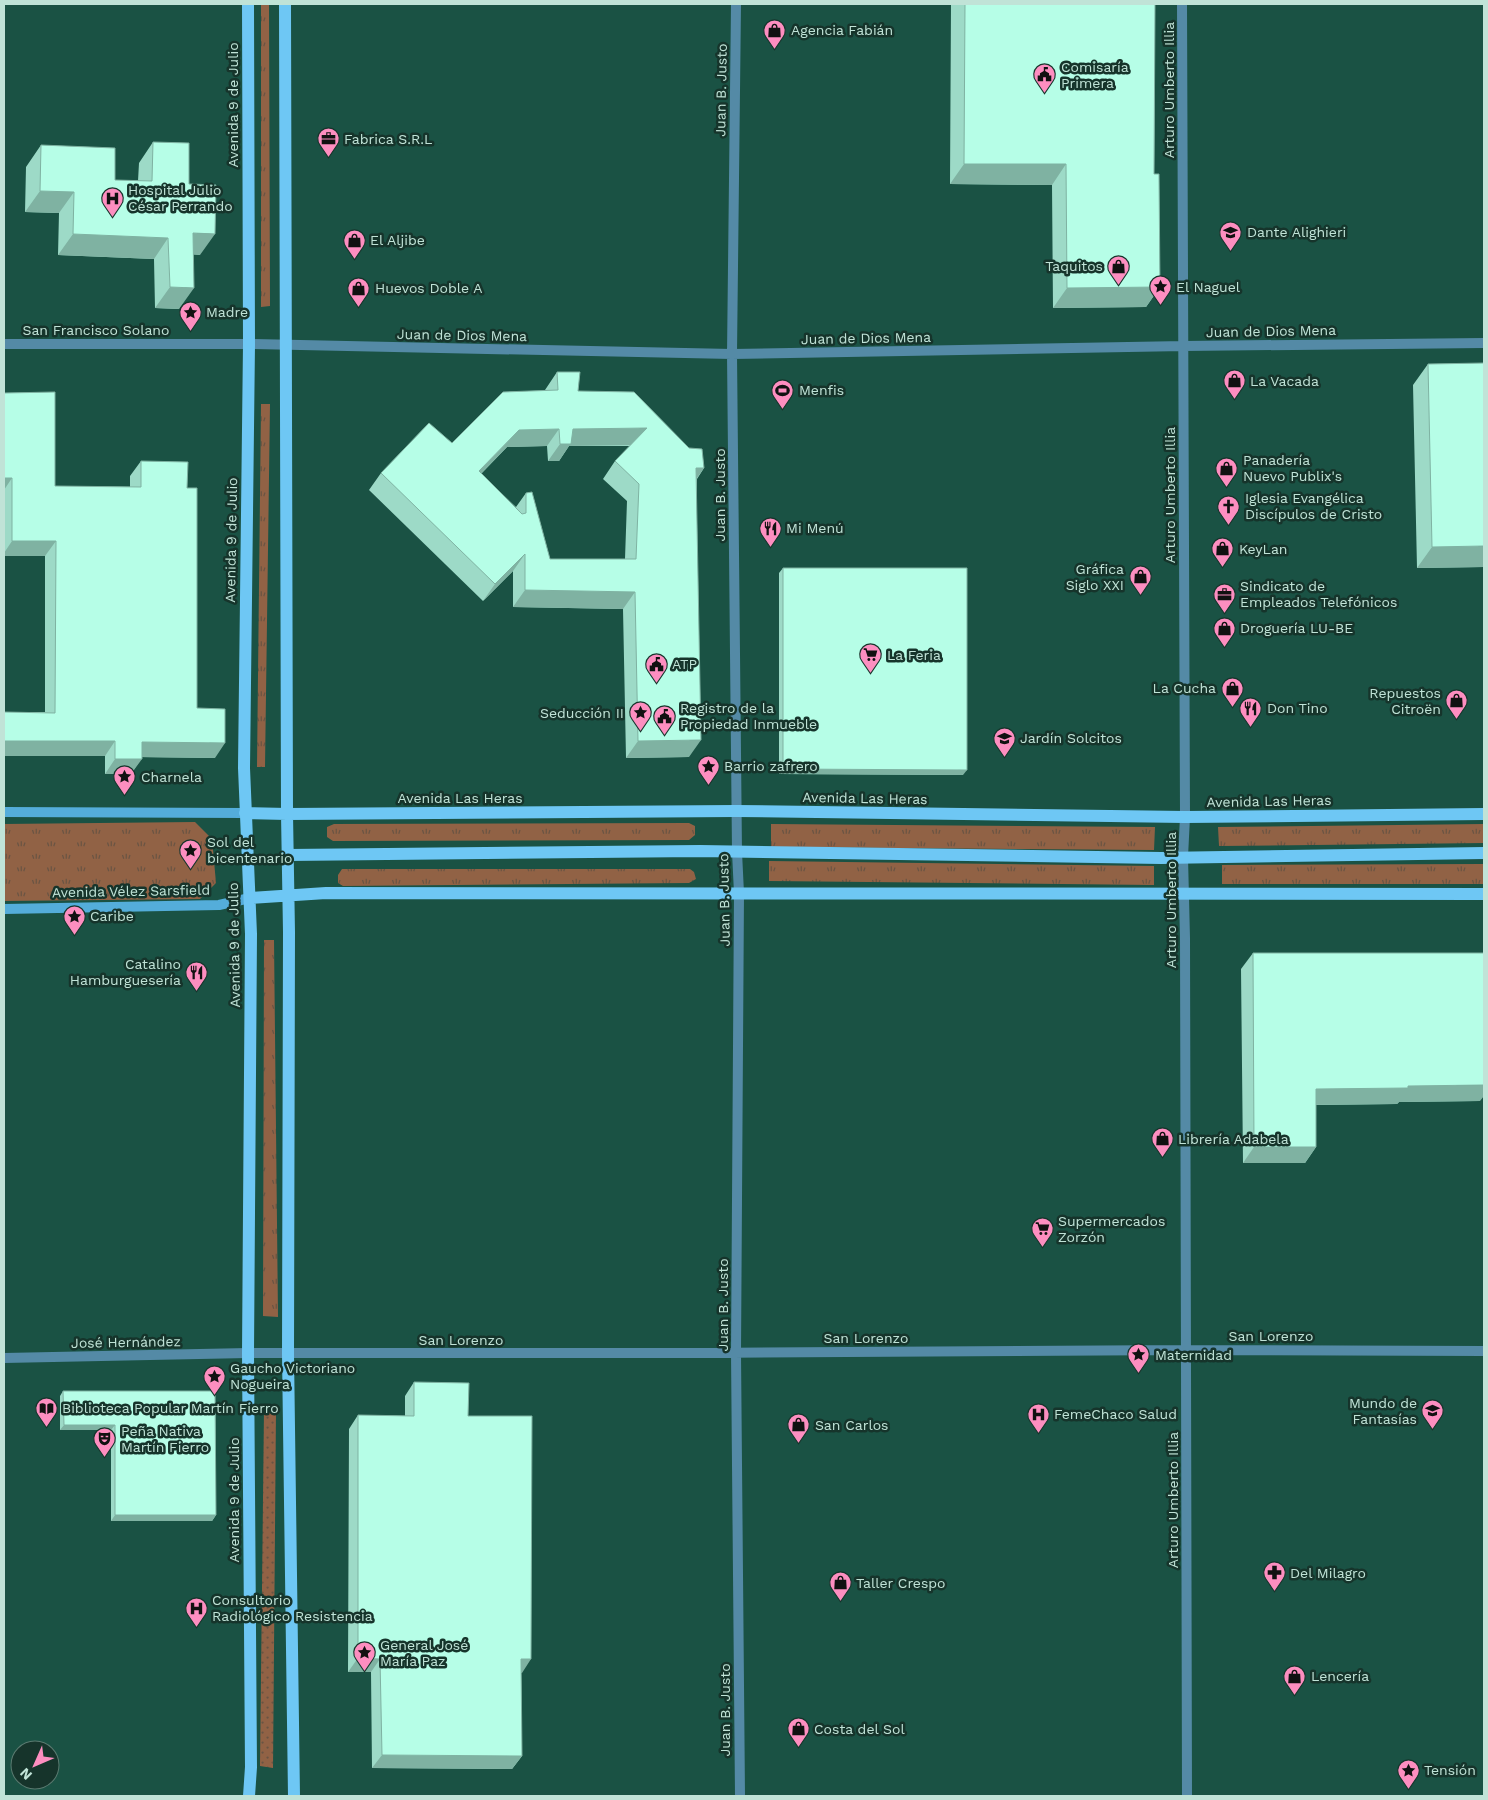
<svg xmlns="http://www.w3.org/2000/svg" width="1488" height="1800" font-family="'Work Sans',sans-serif">
  <defs>
    <pattern id="grass-tufts" width="24" height="20" patternUnits="userSpaceOnUse" patternTransform="scale(1.25)"><rect width="24" height="20" fill="#916245"/><path d="M3 7l-1-3M5 7V3M7 7l1-3M15 17l-1-3M17 17v-4M19 17l1-3" fill="none" stroke="#6a5443"/></pattern>
    <pattern id="park-dots" width="8" height="8" patternUnits="userSpaceOnUse" patternTransform="scale(1.25)"><rect width="8" height="8" fill="#916245"/><path d="M2 2h.1M6 6h.1" fill="none" stroke="#6a5443" stroke-width="1.8" stroke-linecap="round"/></pattern>
  </defs>
  <rect width="100%" height="100%" fill="#1a5244"/>
  <!-- grass -->
  <path fill="url(#grass-tufts)" d="M261,4H269L270,306L261,307Z
    M261,404H270L265,767H257Z
    M195,822L212,839L216,883L200,899L4,901V824Z
    M689,823L695,826V835L689,840L333,841L327,837V827L334,824Z
    M771,824L1155,827L1154,850L771,847Z
    M1484,824V843L1219,846L1218,827Z
    M769,861L1154,866V885L769,881Z
    M1484,864V884H1222V865Z
    M342,869H690L694,872L696,879L689,883L343,886L338,883V875Z
    M264,940H274L278,1317L263,1316Z"/>
  <!-- park -->
  <path fill="url(#park-dots)" d="M276,1408L273,1768L260,1766L264,1409Z"/>
  <g fill="none" stroke-linecap="round" stroke-linejoin="round">
    <!-- minor -->
    <path stroke="#548aa6" stroke-width="10" d="M736,4L732,354L737,852L739,893L736,1353L740,1796
      M1182,4L1185,817L1183,857L1185,938L1187,1796
      M4,344H249L732,354L1184,346L1484,343
      M4,1358L248,1353H701L1186,1350L1484,1351"/>
    <!-- secondary -->
    <path stroke="#54adda" stroke-width="10" d="M4,812L245,813
      M4,909L219,905L250,898"/>
    <!-- primary -->
    <path stroke="#6ec7f4" stroke-width="12" d="M248,4L249,344L244,768L251,934L248,1353L251,1767L249,1796
      M285,4L287,814L289,932L288,1354L294,1796
      M245,813L287,814L736,811L1185,817L1484,814
      M288,855L700,851L1161,858L1484,853
      M250,898L326,893L1484,894"/>
  </g>
  <!-- wall -->
  <path fill="#9ddac7" fill-rule="evenodd" d="M951,4H1155L1154,174L1160,287L1146,307L1053,308L1052,185L950,184Z
    M153,142L189,184L200,255L193,254L179,309L155,308L154,259L58,255L59,213L25,212L26,167L41,145L115,180L138,181L139,163Z
    M1428,364L1484,567L1417,568L1413,385Z
    M557,372L578,391L704,468L697,479L689,757L626,758L623,609L513,607V571L483,601L369,490L381,473L452,443L545,390ZM547,446L548,461H559L569,446H630L615,461L603,479L627,501L625,559H550L526,493L516,507L481,474L507,447Z
    M4,393L55,486L130,487V476L141,461L187,488L197,708L215,758L142,757L131,774H105V756H4V712H45V556H4Z
    M783,568L963,775L779,774V573Z
    M1253,953L1480,1101L1399,1102L1397,1104L1316,1105V1147L1305,1163H1243L1241,969Z
    M414,1382L468,1416L522,1673H521L522,1756L512,1769L372,1768L371,1672H348L349,1429L358,1415L405,1416V1396Z
    M63,1391H215L216,1515L212,1521H111V1430H60V1396Z"/>
  <!-- shaded-wall -->
  <path fill="#7fb2a2" d="M964,164H1066L1052,185L950,184Z
    M40,191L74,192L59,213L25,212Z
    M193,233L215,234L200,255L178,254Z
    M73,234L168,238L154,259L58,255Z
    M170,287L194,288L179,309L155,308Z
    M1160,287L1146,307L1053,308L1067,288Z
    M647,428L635,445L569,446L559,461H548L560,444L573,429Z
    M559,429L547,446L507,447L467,488L479,471L519,430Z
    M696,468H704L692,485Z
    M4,478H12L4,490Z
    M12,541H56L45,556H4V553Z
    M1484,546V567L1417,568L1432,547Z
    M525,554L513,571L483,601L495,584Z
    M525,590L635,592L623,609L513,607Z
    M701,740L689,757L626,758L638,741Z
    M4,741H115L105,756H4Z
    M142,742L225,743L215,758L131,757Z
    M115,759H142L131,774H105Z
    M783,769L967,770L963,775L779,774Z
    M1484,1085V1096L1480,1101L1399,1102L1397,1104L1304,1105L1316,1089L1408,1086Z
    M1254,1147H1316L1305,1163H1243Z
    M64,1425H115L111,1430H60Z
    M115,1515H216L212,1521H111Z
    M358,1658L380,1659L371,1672H348Z
    M521,1659H531L522,1673H512Z
    M382,1755L522,1756L512,1769L372,1768Z"/>
  <!-- building -->
  <path fill="#b6fee7" stroke="#7fb2a2" fill-rule="evenodd" d="M965,4H1155L1154,174H1159L1160,287L1067,288L1066,164H964Z
    M153,142L189,143V184L216,185L215,234L193,233L194,288L170,287L168,238L73,234L74,192L40,191L41,145L115,148V180L152,181Z
    M1484,363V546L1432,547L1428,364Z
    M557,372H580L578,391L634,392L689,448L702,449L704,468H696L701,740L638,741L635,592L525,590V554L495,584L381,473L429,423L452,443L503,392L558,390ZM647,428L615,461L639,484L636,559H550L532,492L526,493V513L522,514L479,471L519,430L559,429L560,444H571L573,429Z
    M55,392V486L141,487V461L188,462L187,488H197V708L225,709V743L142,742V759H115V741H4V712L55,713L56,541H12V478H4V393Z
    M783,568H967V770L783,769Z
    M1253,953H1484V1085L1408,1086V1088L1316,1089V1147H1254Z
    M414,1382L469,1383L468,1416H532L531,1659H521L522,1756L382,1755L380,1659L358,1658V1415L414,1416Z
    M63,1391H215L216,1515H115V1425H64Z"/>
  <!-- icons -->
  <defs>
    <symbol id="shop-pin" viewBox="-11 -11 22 30"><path d="M0 17L-7.5 6A9.5 9.5 0 1 1 7.5 6Z" fill="#fd8ec0" stroke="#16342b"/><path d="M-5-2.5h2.3a2.7 3.5 0 0 1 5.4 0H5L5.5 6h-11ZM-1.5-2.5h3a1.5 2.3 0 0 0-3 0Z" fill="#111"/></symbol>
    <symbol id="civic-pin" viewBox="-11 -11 22 30"><path d="M0 17L-7.5 6A9.5 9.5 0 1 1 7.5 6Z" fill="#fd8ec0" stroke="#16342b"/><path d="M-.6-6.5H3V-4.5H.6V-3L4-1V1h2V6H-6V1h2V-1L-.6-3ZM-1.2 2.5V6h2.4V2.5Z" fill="#111"/></symbol>
    <symbol id="office-pin" viewBox="-11 -11 22 30"><path d="M0 17L-7.5 6A9.5 9.5 0 1 1 7.5 6Z" fill="#fd8ec0" stroke="#16342b"/><path d="M-6-3h4V-5.5h4V-3h4V5H-6ZM-1-4.5V-3h2v-1.5ZM-6 0V1H6V0Z" fill="#111"/></symbol>
    <symbol id="hospital-pin" viewBox="-11 -11 22 30"><path d="M0 17L-7.5 6A9.5 9.5 0 1 1 7.5 6Z" fill="#fd8ec0" stroke="#16342b"/><path d="M-5-5h3v3.5h4V-5h3V5h-3V1.5h-4V5h-3Z" fill="#111"/></symbol>
    <symbol id="school-pin" viewBox="-11 -11 22 30"><path d="M0 17L-7.5 6A9.5 9.5 0 1 1 7.5 6Z" fill="#fd8ec0" stroke="#16342b"/><path d="M0-5L7-2L0 1L-7-2ZM-4 1L0 2.5L4 1V4Q0 6-4 4Z" fill="#111"/></symbol>
    <symbol id="sight-pin" viewBox="-11 -11 22 30"><path d="M0 17L-7.5 6A9.5 9.5 0 1 1 7.5 6Z" fill="#fd8ec0" stroke="#16342b"/><path d="M0-6L1.8-2.2L6-1.7L2.9 1.2L3.7 5.4L0 3.3L-3.7 5.4L-2.9 1.2L-6-1.7L-1.8-2.2Z" fill="#111"/></symbol>
    <symbol id="stadium-pin" viewBox="-11 -11 22 30"><path d="M0 17L-7.5 6A9.5 9.5 0 1 1 7.5 6Z" fill="#fd8ec0" stroke="#16342b"/><path d="M0-5a6.5 5 0 1 0 0 10a6.5 5 0 1 0 0-10ZM-3.5-1.8h7v3.6h-7Z" fill="#111"/></symbol>
    <symbol id="church-pin" viewBox="-11 -11 22 30"><path d="M0 17L-7.5 6A9.5 9.5 0 1 1 7.5 6Z" fill="#fd8ec0" stroke="#16342b"/><path d="M-1.2-6h2.4v3.5h3.3v2.4h-3.3V6h-2.4V-.1h-3.3v-2.4h3.3Z" fill="#111"/></symbol>
    <symbol id="restaurant-pin" viewBox="-11 -11 22 30"><path d="M0 17L-7.5 6A9.5 9.5 0 1 1 7.5 6Z" fill="#fd8ec0" stroke="#16342b"/><path d="M-5-6h1v4h1v-4h1v4h1v-4h1v5L-1.5 .5V6h-2V.5L-5-1ZM5-6V6H3V1.5H1.5Q1.5-4 5-6Z" fill="#111"/></symbol>
    <symbol id="supermarket-pin" viewBox="-11 -11 22 30"><path d="M0 17L-7.5 6A9.5 9.5 0 1 1 7.5 6Z" fill="#fd8ec0" stroke="#16342b"/><path d="M-6-5.5h2.5l.6 2H6L4.5 2H-2.5L-4.4-4H-6ZM-1.5 3.2a1.3 1.3 0 1 0 .1 0ZM3 3.2a1.3 1.3 0 1 0 .1 0Z" fill="#111"/></symbol>
    <symbol id="library-pin" viewBox="-11 -11 22 30"><path d="M0 17L-7.5 6A9.5 9.5 0 1 1 7.5 6Z" fill="#fd8ec0" stroke="#16342b"/><path d="M-6-4Q-3-5.5-.7-3.5V5Q-3 3-6 4ZM6-4Q3-5.5 .7-3.5V5Q3 3 6 4Z" fill="#111"/></symbol>
    <symbol id="theatre-pin" viewBox="-11 -11 22 30"><path d="M0 17L-7.5 6A9.5 9.5 0 1 1 7.5 6Z" fill="#fd8ec0" stroke="#16342b"/><path d="M-5-5.5Q0-4 5-5.5V0Q5 5 0 6Q-5 5-5 0ZM-3.3-2.5H-1v1.5H-3.3ZM1-2.5H3.3v1.5H1ZM-2.8 1Q0 5.5 2.8 1Z" fill="#111"/></symbol>
    <symbol id="pharmacy-pin" viewBox="-11 -11 22 30"><path d="M0 17L-7.5 6A9.5 9.5 0 1 1 7.5 6Z" fill="#fd8ec0" stroke="#16342b"/><path d="M-2-6h4v4h4v4h-4v4h-4v-4h-4v-4h4Z" fill="#111"/></symbol>
  </defs>
  <g fill-rule="evenodd">
    <use href="#shop-pin" x="762" y="18" width="25" height="34"/>
    <use href="#civic-pin" x="1032" y="62" width="25" height="34"/>
    <use href="#office-pin" x="316" y="126" width="25" height="34"/>
    <use href="#hospital-pin" x="100" y="186" width="25" height="34"/>
    <use href="#school-pin" x="1218" y="220" width="25" height="34"/>
    <use href="#shop-pin" x="342" y="228" width="25" height="34"/>
    <use href="#shop-pin" x="1106" y="254" width="25" height="34"/>
    <use href="#sight-pin" x="1148" y="274" width="25" height="34"/>
    <use href="#shop-pin" x="346" y="276" width="25" height="34"/>
    <use href="#sight-pin" x="178" y="300" width="25" height="34"/>
    <use href="#shop-pin" x="1222" y="368" width="25" height="34"/>
    <use href="#stadium-pin" x="770" y="378" width="25" height="34"/>
    <use href="#shop-pin" x="1214" y="456" width="25" height="34"/>
    <use href="#church-pin" x="1216" y="494" width="25" height="34"/>
    <use href="#restaurant-pin" x="758" y="516" width="25" height="34"/>
    <use href="#shop-pin" x="1210" y="536" width="25" height="34"/>
    <use href="#shop-pin" x="1128" y="564" width="25" height="34"/>
    <use href="#office-pin" x="1212" y="582" width="25" height="34"/>
    <use href="#shop-pin" x="1212" y="616" width="25" height="34"/>
    <use href="#supermarket-pin" x="858" y="642" width="25" height="34"/>
    <use href="#civic-pin" x="644" y="652" width="25" height="34"/>
    <use href="#shop-pin" x="1220" y="676" width="25" height="34"/>
    <use href="#shop-pin" x="1444" y="688" width="25" height="34"/>
    <use href="#restaurant-pin" x="1238" y="696" width="25" height="34"/>
    <use href="#sight-pin" x="628" y="700" width="25" height="34"/>
    <use href="#civic-pin" x="652" y="704" width="25" height="34"/>
    <use href="#school-pin" x="992" y="726" width="25" height="34"/>
    <use href="#sight-pin" x="696" y="754" width="25" height="34"/>
    <use href="#sight-pin" x="112" y="764" width="25" height="34"/>
    <use href="#sight-pin" x="178" y="838" width="25" height="34"/>
    <use href="#sight-pin" x="62" y="904" width="25" height="34"/>
    <use href="#restaurant-pin" x="184" y="960" width="25" height="34"/>
    <use href="#shop-pin" x="1150" y="1126" width="25" height="34"/>
    <use href="#supermarket-pin" x="1030" y="1216" width="25" height="34"/>
    <use href="#sight-pin" x="1126" y="1342" width="25" height="34"/>
    <use href="#sight-pin" x="202" y="1364" width="25" height="34"/>
    <use href="#library-pin" x="34" y="1396" width="25" height="34"/>
    <use href="#school-pin" x="1420" y="1398" width="25" height="34"/>
    <use href="#hospital-pin" x="1026" y="1402" width="25" height="34"/>
    <use href="#shop-pin" x="786" y="1412" width="25" height="34"/>
    <use href="#theatre-pin" x="92" y="1426" width="25" height="34"/>
    <use href="#pharmacy-pin" x="1262" y="1560" width="25" height="34"/>
    <use href="#shop-pin" x="828" y="1570" width="25" height="34"/>
    <use href="#hospital-pin" x="184" y="1596" width="25" height="34"/>
    <use href="#sight-pin" x="352" y="1640" width="25" height="34"/>
    <use href="#shop-pin" x="1282" y="1664" width="25" height="34"/>
    <use href="#shop-pin" x="786" y="1716" width="25" height="34"/>
    <use href="#sight-pin" x="1396" y="1758" width="25" height="34"/>
  </g>
  <g text-anchor="middle" stroke-width="5" stroke-linejoin="round" paint-order="stroke">
    <!-- poi labels -->
    <g font-size="14" fill="#c0e3d7" stroke="#16342b" text-anchor="start">
      <text x="791" y="35">Agencia Fabián</text>
      <text x="1061" y="72">Comisaría<tspan x="1061" dy="16">Primera</tspan></text>
      <text x="344" y="144">Fabrica S.R.L</text>
      <text x="128" y="195">Hospital Julio<tspan x="128" dy="16">César Perrando</tspan></text>
      <text x="1247" y="237">Dante Alighieri</text>
      <text x="370" y="245">El Aljibe</text>
      <text x="1103" y="271" text-anchor="end">Taquitos</text>
      <text x="1176" y="292">El Naguel</text>
      <text x="375" y="293">Huevos Doble A</text>
      <text x="206" y="317">Madre</text>
      <text x="1250" y="386">La Vacada</text>
      <text x="799" y="395">Menfis</text>
      <text x="1243" y="465">Panadería<tspan x="1243" dy="16">Nuevo Publix's</tspan></text>
      <text x="1245" y="503">Iglesia Evangélica<tspan x="1245" dy="16">Discípulos de Cristo</tspan></text>
      <text x="786" y="533">Mi Menú</text>
      <text x="1239" y="554">KeyLan</text>
      <text x="1124" y="574" text-anchor="end">Gráfica<tspan x="1124" dy="16">Siglo XXI</tspan></text>
      <text x="1240" y="591">Sindicato de<tspan x="1240" dy="16">Empleados Telefónicos</tspan></text>
      <text x="1240" y="633">Droguería LU-BE</text>
      <text x="887" y="660">La Feria</text>
      <text x="672" y="669">ATP</text>
      <text x="1216" y="693" text-anchor="end">La Cucha</text>
      <text x="1441" y="698" text-anchor="end">Repuestos<tspan x="1441" dy="16">Citroën</tspan></text>
      <text x="680" y="713">Registro de la<tspan x="680" dy="16">Propiedad Inmueble</tspan></text>
      <text x="1267" y="713">Don Tino</text>
      <text x="624" y="718" text-anchor="end">Seducción II</text>
      <text x="1020" y="743">Jardín Solcitos</text>
      <text x="724" y="771">Barrio zafrero</text>
      <text x="141" y="782">Charnela</text>
      <text x="207" y="847">Sol del<tspan x="207" dy="16">bicentenario</tspan></text>
      <text x="90" y="921">Caribe</text>
      <text x="181" y="969" text-anchor="end">Catalino<tspan x="181" dy="16">Hamburguesería</tspan></text>
      <text x="1178" y="1144">Librería Adabela</text>
      <text x="1058" y="1226">Supermercados<tspan x="1058" dy="16">Zorzón</tspan></text>
      <text x="1155" y="1360">Maternidad</text>
      <text x="230" y="1373">Gaucho Victoriano<tspan x="230" dy="16">Nogueira</tspan></text>
      <text x="1417" y="1408" text-anchor="end">Mundo de<tspan x="1417" dy="16">Fantasías</tspan></text>
      <text x="62" y="1413">Biblioteca Popular Martín Fierro</text>
      <text x="1054" y="1419">FemeChaco Salud</text>
      <text x="815" y="1430">San Carlos</text>
      <text x="121" y="1436">Peña Nativa<tspan x="121" dy="16">Martín Fierro</tspan></text>
      <text x="1290" y="1578">Del Milagro</text>
      <text x="856" y="1588">Taller Crespo</text>
      <text x="212" y="1605">Consultorio<tspan x="212" dy="16">Radiológico Resistencia</tspan></text>
      <text x="380" y="1650">General José<tspan x="380" dy="16">María Paz</tspan></text>
      <text x="1311" y="1681">Lencería</text>
      <text x="814" y="1734">Costa del Sol</text>
      <text x="1424" y="1775">Tensión</text>
    </g>
    <!-- street labels -->
    <g font-size="14" fill="#c0e3d7" stroke="#16342b">
      <text transform="translate(721 90) rotate(-89)" y="5">Juan B. Justo</text>
      <text transform="translate(1169 90) rotate(-90)" y="5">Arturo Umberto Illia</text>
      <text transform="translate(233 105) rotate(-90)" y="5">Avenida 9 de Julio</text>
      <text x="96" y="335">San Francisco Solano</text>
      <text transform="translate(1271 331) rotate(-1)" y="5">Juan de Dios Mena</text>
      <text transform="translate(462 335) rotate(1)" y="5">Juan de Dios Mena</text>
      <text transform="translate(866 338) rotate(-1)" y="5">Juan de Dios Mena</text>
      <text transform="translate(720 495) rotate(-90)" y="5">Juan B. Justo</text>
      <text transform="translate(1170 495) rotate(-90)" y="5">Arturo Umberto Illia</text>
      <text transform="translate(231 540) rotate(-89)" y="5">Avenida 9 de Julio</text>
      <text x="460" y="803">Avenida Las Heras</text>
      <text transform="translate(865 798) rotate(1)" y="5">Avenida Las Heras</text>
      <text transform="translate(1269 801) rotate(-1)" y="5">Avenida Las Heras</text>
      <text transform="translate(131 891) rotate(-1)" y="5">Avenida Vélez Sarsfield</text>
      <text transform="translate(724 900) rotate(-91)" y="5">Juan B. Justo</text>
      <text transform="translate(1171 900) rotate(-90)" y="5">Arturo Umberto Illia</text>
      <text transform="translate(234 945) rotate(-91)" y="5">Avenida 9 de Julio</text>
      <text transform="translate(723 1305) rotate(-90)" y="5">Juan B. Justo</text>
      <text x="1271" y="1341">San Lorenzo</text>
      <text x="866" y="1343">San Lorenzo</text>
      <text x="461" y="1345">San Lorenzo</text>
      <text transform="translate(126 1342) rotate(-1)" y="5">José Hernández</text>
      <text transform="translate(234 1500) rotate(-90)" y="5">Avenida 9 de Julio</text>
      <text transform="translate(1173 1500) rotate(-90)" y="5">Arturo Umberto Illia</text>
      <text transform="translate(725 1710) rotate(-90)" y="5">Juan B. Justo</text>
    </g>
  </g>
  <!-- border -->
  <rect width="1488" height="1800" fill="none" stroke="#c0e3d7" stroke-width="10"/>
  <!-- north arrow -->
  <g transform="translate(35 1765) rotate(225)"><circle r="24" fill="#16342b" stroke="#5a7a70"/>
  <path d="M0-4L9 19L0 12L-9 19Z" fill="#fd8ec0"/>
  <text y="-8" font-size="14" font-weight="bold" text-anchor="middle" fill="#c0e3d7">N</text>
  </g>
</svg>
